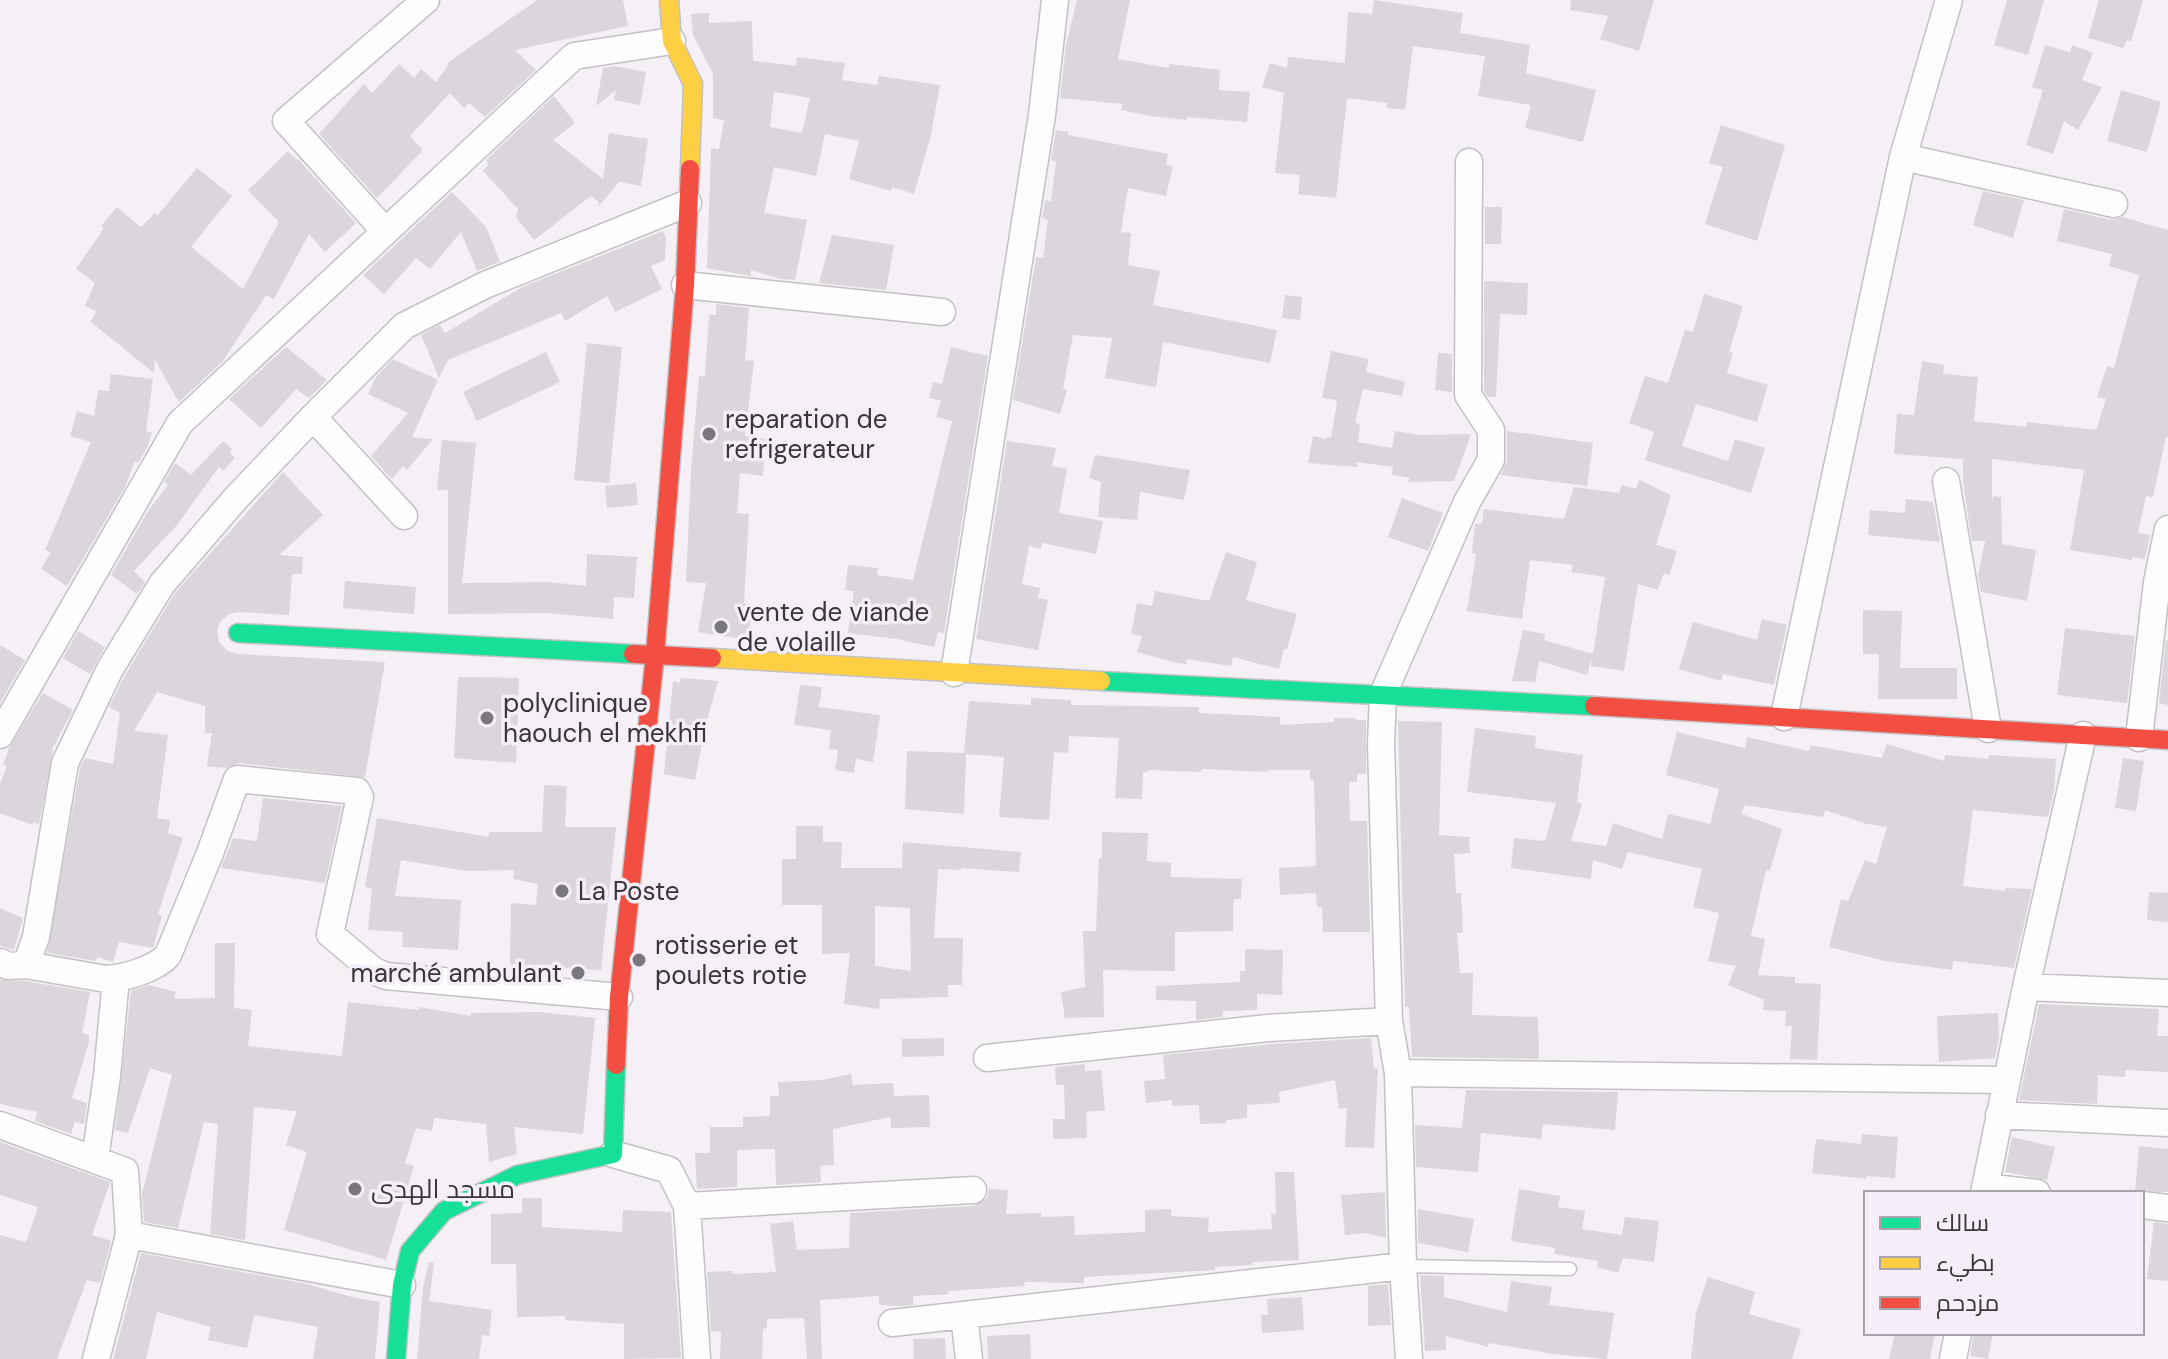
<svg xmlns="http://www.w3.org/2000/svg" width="2168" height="1359" font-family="'DM Sans',Cairo,sans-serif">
  <rect width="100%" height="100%" fill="#f4f0f6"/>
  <!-- building -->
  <path fill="#ddd5dc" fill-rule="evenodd" d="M537,0H623L628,26L515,50L536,70L485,117L469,103L464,108L450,93L410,136L423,150L377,198L319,134L364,84L372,93L399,64L414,78L421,69L436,82L450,63L446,64Z
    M1077,0H1130L1118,59L1169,68V64L1220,70L1219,90L1250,92L1247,122L1187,117V120L1149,116L1121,110L1123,104L1060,98L1066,45Z
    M1374,0L1463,13L1460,33L1530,45L1526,73L1596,90L1583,142L1525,128L1531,105L1478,96L1485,56L1413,46L1405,110L1387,108V103L1347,98L1336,198L1298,194L1300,175L1275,173L1284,93L1262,87L1270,63L1287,68L1288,57L1345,63L1348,12L1372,14Z
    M1571,0H1654L1639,51L1600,39L1608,16L1570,10Z
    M2007,0H2044L2028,55L1994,45Z
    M2099,0H2143L2131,42L2127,40L2123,48L2088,38Z
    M709,13V23L752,21L753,61L796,66L797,57L845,63L842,80L877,85L879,76L940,85L931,135L914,194L892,187L891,191L849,179L859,141L825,134L816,176L774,167L764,213L807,220L795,280L780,279L751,270V276L707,268L711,148L719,149L724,120L713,118V74L693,35L691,14ZM774,92L810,98L802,133L770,127Z
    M2045,45L2070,52L2072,45L2093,53L2082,80L2102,87L2078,130L2064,121L2053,154L2026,145L2043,90L2032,87Z
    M615,66L646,72L640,105L614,100L616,90L596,106L603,68Z
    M2121,90L2161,102L2147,152L2107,141Z
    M554,96L575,123L553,140L603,179L609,133L648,139L641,186L619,182L598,207L599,202L591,196L534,240L516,217L518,209L483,171L489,164L486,160Z
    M1721,125L1785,145L1757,241L1705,224L1723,167L1709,163Z
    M1056,130L1068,132V135L1168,154L1166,165L1173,166L1166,196L1128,188L1121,232L1131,233L1128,265L1160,271L1153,305L1277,330L1270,363L1163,342L1156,387L1105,378L1112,338L1073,335L1063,389L1067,390L1060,414L1013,400L1035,263L1036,257L1043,258L1048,220L1042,218L1045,200L1051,201L1056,161L1051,160Z
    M288,151L297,160L298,159L356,223L325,252L309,234L274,299L266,295L223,361L179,402L155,360L154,373L91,322L96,311L85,306L95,283L76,269L104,228L101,226L117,207L141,227L155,213L157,216L197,168L232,196L191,247L243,289L279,222L248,190Z
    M1983,191L2024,200L2013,238L1973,225Z
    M452,192L486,227L500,262L477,271L461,232L430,269L416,258L384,294L363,275Z
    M1485,207H1502L1501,244H1485Z
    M2064,209L2111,220L2123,217L2168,230V437H2166L2153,497L2146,496L2138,533L2150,535L2145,559L2132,557V560L2070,550L2084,470L1992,459V504L1993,496L2001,497L2002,544L2036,550L2027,601L1981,592L1978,576L1985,541H1972L1963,483V459L1894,454L1897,414L1914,415L1922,361L1944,365L1943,374L1978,377L1974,421L2026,427L2027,422L2096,430L2106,399L2097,397L2107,366L2114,368L2139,275L2109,266L2112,254L2057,241Z
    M663,231L666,238L665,260L651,266L662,289L615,312L607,296L565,321L561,313L448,360L439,378L421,335L440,325L445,333L522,287Z
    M832,235L894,245L886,290L819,283Z
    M1484,281L1528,283L1527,315L1500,314L1496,397H1488L1484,390Z
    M1704,294L1743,306L1729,352L1733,353L1727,373L1768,385L1757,422L1696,404L1682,446L1728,461L1735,439L1765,448L1751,493L1645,460L1654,432L1629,423L1645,376L1668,383L1685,330L1693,332Z
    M1285,295L1302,297L1300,320L1282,318Z
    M716,304L749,308L745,360L754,361L745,436L766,439L763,476L740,473L737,513L749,514L744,603L753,605L747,640L698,632L706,583L686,582L691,470L699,376L705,377L709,315H716Z
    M587,343L622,347L609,483L574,480Z
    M286,347L327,380L309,398L296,389L261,428L229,399Z
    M951,347L988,356L944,633L938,632L934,647L896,639L848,633L854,591L845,590L848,565L878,568L877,575L913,580L952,421L936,417L941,401L929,398L933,382L942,384Z
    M1331,351L1369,359L1366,372L1405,382L1402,396L1363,389L1355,423L1360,424L1358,442L1392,448L1395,431L1420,435L1471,434L1454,481L1408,482L1410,478L1392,475L1393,467L1357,462V467L1308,463L1313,436L1326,439V437H1331L1337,403L1335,400L1322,398Z
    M546,352L560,382L477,421L463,392Z
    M1438,353L1452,354V392L1435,390Z
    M393,359L438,380L412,437L433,439L407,470L403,466L392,479L371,456L408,413L368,394L376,377Z
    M111,374L153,379L146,431L152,433L148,446L138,463L135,461L125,487L67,586L41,569L51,552L45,550L91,442L70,436L77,411L94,416L98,390L109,391Z
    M1507,431L1593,443L1587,486L1501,475L1507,461Z
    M442,440L476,443L462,583L547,582L586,586L587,554L637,557L634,598L614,597L613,619L548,613L448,614V490H437Z
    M223,441L232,449L230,453L235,458L223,471L219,467L177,525L134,571L145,582L137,594L111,575L148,511L168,485L164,482L175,463L191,475Z
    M1007,441L1056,448L1052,466L1067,469L1059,513L1103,521L1096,554L1042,543L1041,549L1029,546L1022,584L1040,588L1038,598L1048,600L1038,650L976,639Z
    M1095,455L1190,470L1184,500L1140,492L1137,520L1098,517L1101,482L1089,478Z
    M283,472L323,515L279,555L303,557L302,574H292L289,615L239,612L229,614L220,622L217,631L219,642L226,650L237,654L385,662L365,777L239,763L225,768L207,766L212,733H205V706L157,692L134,731L168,735L157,818L170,820L168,833L183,838L158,914L162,916L153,948L119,942L113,962L97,957L96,961L47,953L80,768L85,758L113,764L120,713L109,707L124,677L175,593Z
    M1639,480L1671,495L1656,545L1677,551L1669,575L1664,573L1658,590L1638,584L1624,671L1591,666L1592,657L1587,675L1539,661L1535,682L1512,681L1523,630L1545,634L1544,640L1593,654L1605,577L1571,572L1573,565L1530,560L1522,619L1467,611L1476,554L1472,553L1475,524L1482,523L1484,509L1564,519L1574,487L1619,493L1622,485L1636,489Z
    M636,483L638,505L607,508L605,486Z
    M1402,498L1443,513L1428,551L1388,537Z
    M1906,499L1933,502L1940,542L1868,535L1870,510L1905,513Z
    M1226,552L1257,562L1246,600L1297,614L1287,649H1284L1279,669L1233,657L1231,666L1187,659L1186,664L1177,663L1137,652L1142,636L1131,634L1137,603L1152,606L1155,591L1209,601Z
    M345,581L416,587L414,614L343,608Z
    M1863,610L1902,611L1900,668H1957V699H1878L1879,654H1863Z
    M1762,619L1787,625L1774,685L1723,674L1721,681L1679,669L1693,622L1757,640Z
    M2065,628L2135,636L2127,703L2057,695Z
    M78,631L105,647L90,674L63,658Z
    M2166,640H2168V705L2159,703Z
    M0,645L25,660L0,703Z
    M458,677L519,678L516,763L454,758Z
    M681,678L718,681L705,728L695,780L664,774L673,681L680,683Z
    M800,685L822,687L819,707L880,715L873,762L856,759L854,773L835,770L838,750L829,749L831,730L794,725Z
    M43,693L73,710L51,751H53L39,824L33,822L32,825L0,813V784L7,766L3,765L9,748Z
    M1031,698L1071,700V705L1199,707V713L1280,717V725L1334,722V718H1356V720H1366V774H1357V782H1349L1350,821H1367L1370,932H1323L1322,907H1317L1316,893L1280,895L1279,868L1316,866L1314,780H1310V770H1268V772L1202,769L1201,772L1148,770V772H1143L1142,799L1115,798L1119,738L1069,736L1068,753L1054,752L1049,820L999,817L1004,757L966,754L964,814L905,809L907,751L964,753L969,701L1031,705Z
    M1398,721L1442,722L1439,835L1469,837L1470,853L1454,854L1456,893H1461L1463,933H1457L1460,973H1473L1472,1015L1538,1017L1539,1059L1412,1057L1409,1007H1405Z
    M1475,728L1536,736L1535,748L1583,755L1577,802L1582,804L1571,841L1606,846L1613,823L1662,839L1668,814L1710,824L1719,789L1666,775L1677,732L1745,748L1747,737L1809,751L1810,745L1882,758L1887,744L1944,761L1945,755L1988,759L1989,755L2056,759L2054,791L2048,817L1973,810L1963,886L2005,891V888L2032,889L2014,968L1953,961L1952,970L1885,961L1829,947L1841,899L1848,901L1865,860L1876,864L1887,827L1867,824L1825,810L1823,817L1744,805L1742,814L1782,829L1770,871L1766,870L1751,936L1765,939L1758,975L1795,977V983L1821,984L1817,1060L1790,1059L1792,1026H1785L1786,1011L1763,1010L1764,1000L1728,985L1736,966L1708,961L1719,913L1693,907L1702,869L1628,852L1622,869L1593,860L1591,879L1511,868L1514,838L1545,841L1556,803L1467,792Z
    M2123,758L2144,761L2136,811L2115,808Z
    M544,785L567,786L565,827H616L601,970L510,964L511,903L536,905L538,884L513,879L514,870L467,871L401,860L395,896L461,900L458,950L402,947L403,932L368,930L372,888L365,887L377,818L489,837V832H542Z
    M263,798L342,806L325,883L221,868L233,838L257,841Z
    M796,826H823V842H842L841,868H902L903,842L1021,852L1019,872L961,868V870L938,869L934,938H963L962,985H948V997L880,999L879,1009L844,1004L850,953L822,954V905H782V859H796ZM875,906L910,908L911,971L875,966Z
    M1102,832L1148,833L1147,861L1171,863V877L1242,879L1241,899H1235L1233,903V931L1175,932V971L1103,970L1104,1017L1065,1018L1061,992L1085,987L1083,931H1096L1099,858H1102Z
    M2149,892L2168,893V922L2147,920Z
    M0,908L23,918L14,950L0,946Z
    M215,943H235L234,1008L252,1010L248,1046L342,1056L348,1002L419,1010V1007L471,1016V1013L540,1012L595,1018L583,1134L514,1127L517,1154L489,1162L486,1124L434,1118L432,1131L416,1128L405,1163L414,1166L386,1260L284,1230L307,1152L286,1145L297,1111L254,1107L245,1240L210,1234L218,1124L204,1122L178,1228L144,1222L142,1194L172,1075L150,1068L128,1133L115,1130L131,991L149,985L176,992L174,999L215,998Z
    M1245,949L1283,950L1282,995L1257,994V1010L1223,1011V1017L1196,1020V1001L1156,1000V986L1240,982V971H1245Z
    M0,980L25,981L90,992L82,1033L89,1035V1042L72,1098L87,1103L84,1124L75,1122L71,1134L35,1121L37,1112L0,1104Z
    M2039,1004L2159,1009L2157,1036H2168V1072L2125,1070V1077L2098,1075L2097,1104L2019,1100Z
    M1998,1013L1999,1038L1995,1058L1939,1062L1937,1016Z
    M944,1038V1056L902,1057V1039Z
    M1371,1038L1374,1069L1378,1068L1374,1148L1345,1147L1347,1108L1339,1109L1335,1080L1279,1092L1280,1103L1247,1105V1118L1226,1120V1123L1200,1124L1199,1105L1172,1106V1100L1146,1103L1144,1081L1165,1079L1163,1055L1272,1044Z
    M1085,1064V1071L1101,1070L1105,1110L1086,1112L1087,1138L1053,1139V1119H1065L1064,1085H1056L1055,1067Z
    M851,1074L853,1085L893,1083L894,1096L929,1095L930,1127L891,1128L890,1117L833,1129L834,1165L820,1166L821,1182L776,1185L775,1149L737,1150V1187L697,1189L695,1153H710V1127H743V1117L770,1116V1096H779L778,1082L822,1080Z
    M1466,1090L1618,1092L1615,1130L1543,1124L1541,1139L1481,1133L1478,1172L1416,1167L1415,1125L1462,1128Z
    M1862,1134L1898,1137L1895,1178L1866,1176V1179L1812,1173L1816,1139L1861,1144Z
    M2012,1137L2055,1147L2047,1180L2005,1172Z
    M0,1142L110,1182L92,1235L111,1241L100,1283L87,1280L57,1359H0V1235L26,1242L38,1207L0,1195Z
    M2139,1146L2168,1149V1192L2135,1191Z
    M1275,1172H1294L1299,1260L1252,1262V1265L1215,1267V1270L1084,1277V1283L1024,1282L1025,1286L948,1291L949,1294L913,1296V1305L901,1306L879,1305V1296L820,1300L822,1359H807L804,1318L767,1319V1328L763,1329L762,1359H720L721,1331L711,1332L707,1272L732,1271V1274L776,1272L770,1224L793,1221L797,1250L849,1248L850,1213L974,1206L987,1198L989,1189L1008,1190L1006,1214L1041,1213V1217L1074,1216L1075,1235L1145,1232V1210L1171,1209V1216L1209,1218L1208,1232L1272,1229L1271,1214L1276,1213Z
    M1519,1189L1560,1196L1558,1207L1585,1211L1582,1229L1622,1235L1625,1217L1659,1221L1654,1262L1623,1258L1618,1273L1597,1267L1598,1261L1554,1254L1555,1248L1511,1241Z
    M1385,1192L1386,1238L1366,1233L1345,1235L1341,1195Z
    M522,1198H542V1227L622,1232L623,1210L671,1212L681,1358L624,1359V1324L565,1320V1316L517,1317L516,1264H491V1214L522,1213Z
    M1418,1209L1474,1219L1468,1252L1418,1243Z
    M2154,1222L2168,1224V1281L2147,1279Z
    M141,1253L307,1284L352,1297L380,1302L375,1359H313L318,1327L254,1315L247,1348L208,1340L211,1327L157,1312L146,1359H113Z
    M429,1262L434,1263L429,1301L492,1310L489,1336L482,1335L479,1359H417L423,1288Z
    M1420,1275L1444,1276V1297L1507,1312L1511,1281L1552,1287L1549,1305L1614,1313L1607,1359L1553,1354L1489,1343L1488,1347L1446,1336V1350L1425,1351Z
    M1708,1277L1755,1292L1749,1314L1801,1329L1792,1359H1691L1696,1313Z
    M1388,1284L1391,1325L1368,1326V1286Z
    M1302,1297L1304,1330L1262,1333L1261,1315H1268L1267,1299Z
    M1895,1333H1935L1930,1359H1889Z
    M1974,1333H1993L1988,1359L1970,1356Z
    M1030,1334L1031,1359H988L987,1336Z
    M945,1338L946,1359H914L913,1339Z"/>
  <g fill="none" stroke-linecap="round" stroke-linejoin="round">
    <defs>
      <path id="lane" d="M1403,1266L1570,1269"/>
      <path id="street" d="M1903,157L2114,204
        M385,231L286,121L426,0
        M685,285L942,312
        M313,417L404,326L485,285L688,203
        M1946,481L1988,729
        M954,673L1042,115L1055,0
        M1784,717L1903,157L1949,0
        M0,735L180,423L574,56L672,41
        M2139,738L2157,582L2168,529
        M0,962L8,966L26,965L106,979C125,978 156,969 168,955L210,853L237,779L357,791L360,797L330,934L374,971L386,976L619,997
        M26,965L36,937L65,763L110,669L162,584L236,498L313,417L404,516
        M2026,987L2168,993
        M987,1058L1268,1028L1389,1021
        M1398,1073L2007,1080
        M1999,1115L2168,1123
        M0,1125L125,1171L129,1235L402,1285
        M613,1154L669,1170L687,1206L697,1359
        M95,1159L107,1076L116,978
        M1985,1187L2037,1193
        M1984,1193L2026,987L2083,735
        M2142,1205L2168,1208
        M687,1206L973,1190
        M964,1315L969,1359
        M892,1323L1403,1266
        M96,1359L129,1235
        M1409,1359L1403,1266L1398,1073L1389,1021L1381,744L1383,694L1467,502L1491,460V430L1468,395L1469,162
        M1953,1359L1958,1333"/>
      <path id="fast" d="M238,633L633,654
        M1101,681L1594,706
        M396,1359L402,1285L410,1251L444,1211L517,1175L613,1154L616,1065"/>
      <path id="slow" d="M669,0L672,41L693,84L690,169
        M712,658L1101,681"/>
      <path id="jam" d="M633,654L655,655L685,285L690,169
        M1594,706L2168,740
        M616,1065L619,997L655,655L712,658"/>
    </defs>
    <!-- lane casing -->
    <use href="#lane" stroke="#c4c1c5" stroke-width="15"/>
    <!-- street casing -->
    <use href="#street" stroke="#c4c1c5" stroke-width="29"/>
    <!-- fast casing -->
    <use href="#fast" stroke="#c4c1c5" stroke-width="21"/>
    <!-- slow casing -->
    <use href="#slow" stroke="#c4c1c5" stroke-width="21"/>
    <!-- jam casing -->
    <use href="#jam" stroke="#c4c1c5" stroke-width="21"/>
    <!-- lane -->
    <use href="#lane" stroke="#fdfdfe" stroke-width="12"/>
    <!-- street -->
    <use href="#street" stroke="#fdfdfe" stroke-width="26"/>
    <!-- fast -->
    <use href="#fast" stroke="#16e098" stroke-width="18"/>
    <!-- slow -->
    <use href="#slow" stroke="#ffcf43" stroke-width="18"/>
    <!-- jam -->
    <use href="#jam" stroke="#f24e42" stroke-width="18"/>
  </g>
  <!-- markers -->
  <g fill="#7a777c" stroke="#f5eef8" stroke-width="3">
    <circle cx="709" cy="434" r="8"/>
    <circle cx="721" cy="627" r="8"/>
    <circle cx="487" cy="718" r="8"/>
    <circle cx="562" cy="891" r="8"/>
    <circle cx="639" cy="960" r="8"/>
    <circle cx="578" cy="973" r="8"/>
    <circle cx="355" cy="1189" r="8"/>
  </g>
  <g text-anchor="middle" stroke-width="7" stroke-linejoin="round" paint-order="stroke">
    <!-- poi labels -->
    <g font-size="26" fill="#39363a" stroke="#f5eef8" text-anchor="start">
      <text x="725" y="428">reparation de<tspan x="725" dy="30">refrigerateur</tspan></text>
      <text x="737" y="621">vente de viande<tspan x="737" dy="30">de volaille</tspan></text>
      <text x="503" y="712">polyclinique<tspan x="503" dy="30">haouch el mekhfi</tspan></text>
      <text x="578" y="900">La Poste</text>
      <text x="655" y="954">rotisserie et<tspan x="655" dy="30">poulets rotie</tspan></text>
      <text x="562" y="982" text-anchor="end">marché ambulant</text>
      <text x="371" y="1198">مسجد الهدى</text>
    </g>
  </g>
  <!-- legend -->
  <rect x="1864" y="1191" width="280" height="144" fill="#f5eef8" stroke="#aaa4ac" stroke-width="2"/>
  <rect x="1880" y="1217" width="40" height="12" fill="#16e098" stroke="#aaa4ac" stroke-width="2"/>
  <text x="1936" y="1231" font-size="24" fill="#39363a">سالك</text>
  <rect x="1880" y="1257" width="40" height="12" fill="#ffcf43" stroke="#aaa4ac" stroke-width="2"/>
  <text x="1936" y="1271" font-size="24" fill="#39363a">بطيء</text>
  <rect x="1880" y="1297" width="40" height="12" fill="#f24e42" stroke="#aaa4ac" stroke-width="2"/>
  <text x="1936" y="1311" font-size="24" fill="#39363a">مزدحم</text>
</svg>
